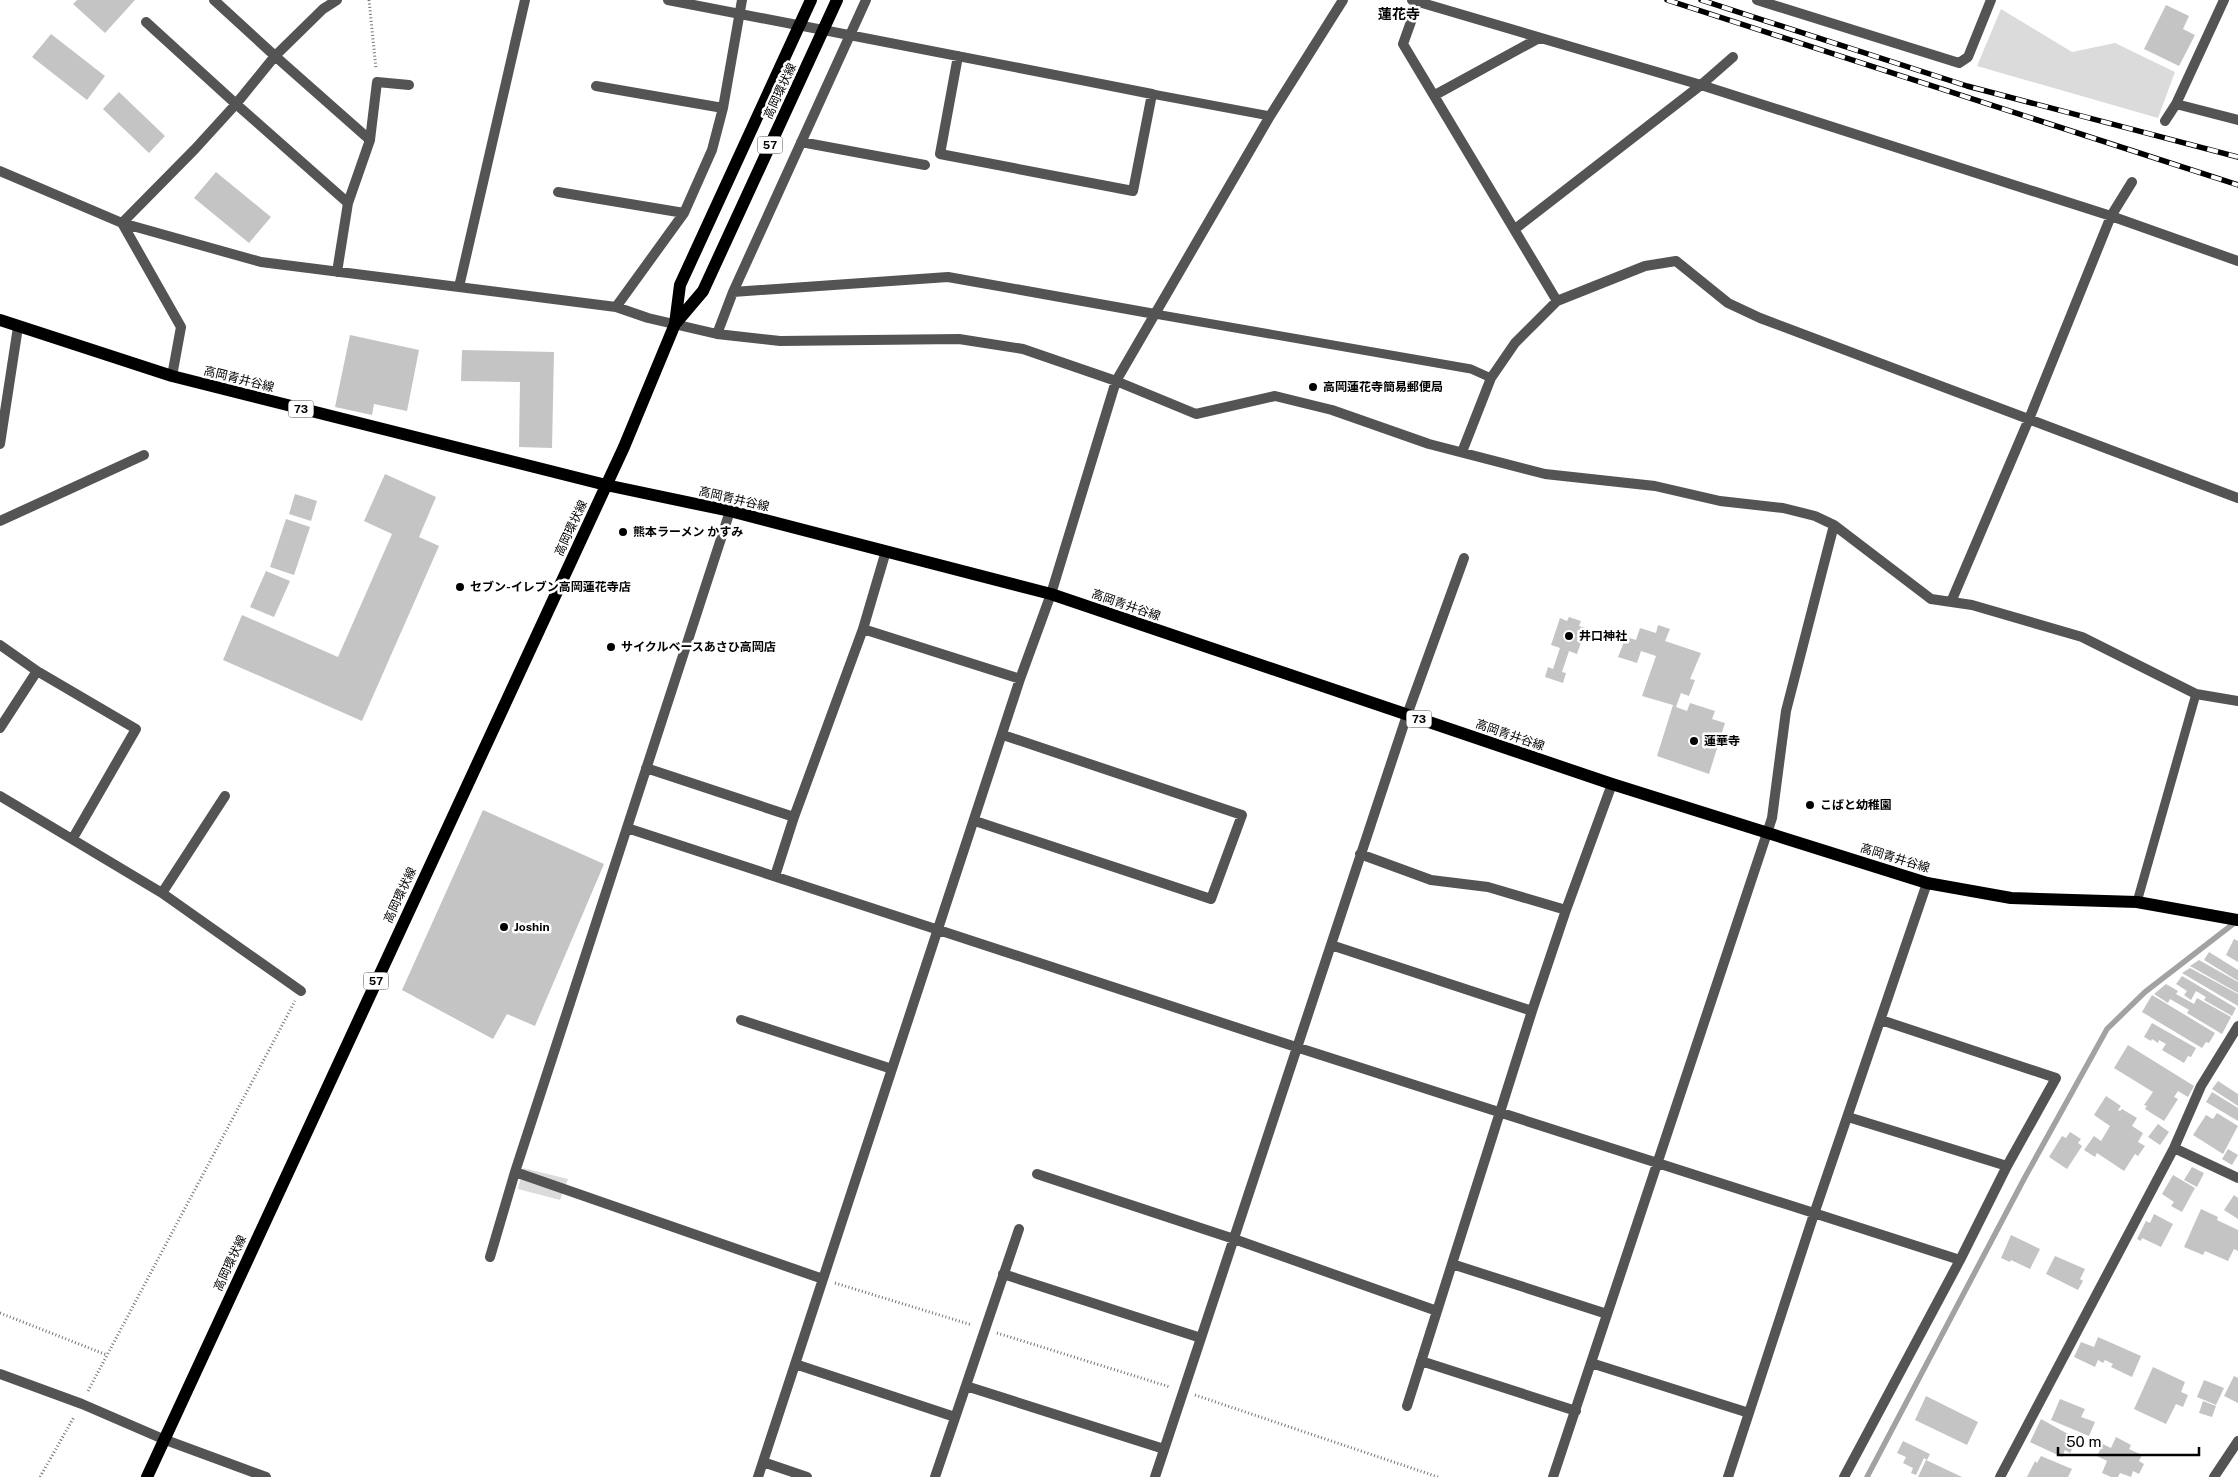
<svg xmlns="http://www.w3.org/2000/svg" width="2238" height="1477" font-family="'Public Sans','Noto Sans JP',sans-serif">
  <rect width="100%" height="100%" fill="#fff"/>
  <!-- green -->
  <path fill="#dbdbdb" d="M2001,9L2072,52L2115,43L2175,72L2158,118L1977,66Z
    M523,1168L568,1179L560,1200L518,1189Z"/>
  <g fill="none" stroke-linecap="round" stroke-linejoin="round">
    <!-- stream -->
    <path stroke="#a2a2a2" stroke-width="5.5" d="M1867,1477L2024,1179L2107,1029L2145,992L2237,921"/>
  </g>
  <!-- building -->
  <path fill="#c4c4c4" d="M77,0H135L105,33L73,4Z
    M2166,5L2189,16L2183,29L2195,35L2179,66L2144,49Z
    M51,34L105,76L87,100L32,57Z
    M119,92L165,136L149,153L103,109Z
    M216,172L271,217L249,243L194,198Z
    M350,335L419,350L407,411L374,404L372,415L335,407Z
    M462,350L554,352L552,448L519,447L520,382L461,381Z
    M385,474L436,497L419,537L439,546L362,721L223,660L242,615L338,657L392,534L364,521Z
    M295,494L317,501L311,521L289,514Z
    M286,519L310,527L294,575L270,567Z
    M266,571L290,581L274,617L250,607Z
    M1569,617L1581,621L1579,626L1586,628L1577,654L1569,651L1562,672L1566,673L1563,683L1545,677L1548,667L1553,669L1560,648L1551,645L1560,618L1567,621Z
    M1658,625L1670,629L1665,641L1701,653L1690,679L1695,680L1689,696L1681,693L1676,707L1687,711L1690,703L1715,711L1712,719L1725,723L1709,774L1657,756L1673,705L1642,696L1656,656L1641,651L1637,663L1618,657L1626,637L1636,640L1640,628L1656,633Z
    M483,810L604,864L535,1026L507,1014L493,1039L402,990Z
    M2234,939L2238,941V962L2226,955Z
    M2209,952L2238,970V981L2204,960Z
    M2199,960L2238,982V993L2190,966Z
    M2190,968L2238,994V1006L2182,973Z
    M2182,976L2236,1008L2232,1016L2204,1000L2206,997L2196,991L2191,1000L2184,995L2187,991L2176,984Z
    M2166,984L2178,991L2176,994L2194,1004L2197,998L2231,1017L2222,1034L2187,1013L2189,1010L2170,999L2168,1003L2154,994Z
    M2152,995L2215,1033L2209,1043L2206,1042L2202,1048L2142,1012Z
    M2152,1023L2196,1048L2191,1057L2188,1056L2184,1063L2162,1050L2166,1044L2159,1040L2158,1043L2152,1039L2151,1041L2144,1037Z
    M2128,1045L2194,1086L2188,1097L2178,1091L2174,1097L2178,1099L2164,1121L2145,1109L2147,1106L2144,1105L2153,1092L2114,1068Z
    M2218,1081L2238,1094V1106L2212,1089Z
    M2212,1092L2238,1108V1121L2206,1102Z
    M2106,1096L2121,1106L2118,1110L2120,1111L2122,1109L2137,1118L2132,1126L2143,1133L2138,1142L2145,1146L2138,1156L2135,1154L2124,1171L2097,1153L2095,1157L2084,1150L2094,1136L2101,1141L2110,1126L2094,1115Z
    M2217,1113L2238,1126L2223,1154L2193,1135L2206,1115L2213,1119Z
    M2158,1124L2169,1132L2160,1145L2148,1137Z
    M2070,1132L2081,1139L2078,1143L2082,1146L2067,1169L2049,1157L2062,1136L2066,1138Z
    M2228,1149L2238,1155L2232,1165L2222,1159Z
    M2192,1167L2204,1173L2197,1187L2184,1180Z
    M2173,1175L2195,1188L2182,1212L2171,1206L2174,1202L2162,1194Z
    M2234,1195L2238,1198V1219L2224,1210Z
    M2201,1209L2218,1217L2217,1220L2238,1230V1251L2234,1249L2228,1261L2205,1251L2203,1255L2184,1247Z
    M2154,1214L2173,1224L2161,1247L2142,1238L2141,1241L2137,1239L2146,1221L2150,1223Z
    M2011,1235L2040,1249L2030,1269L2011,1260L2010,1262L2001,1258Z
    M2055,1256L2085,1269L2080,1279L2083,1281L2078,1290L2046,1274Z
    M2098,1337L2141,1356L2132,1377L2111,1367L2113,1364L2105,1360L2103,1363L2098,1360L2095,1367L2074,1357L2081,1342L2094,1347Z
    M2153,1367L2185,1382L2181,1392L2188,1395L2183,1407L2176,1404L2166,1424L2134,1409Z
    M2234,1376L2238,1378V1403L2224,1396Z
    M2204,1380L2224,1388L2216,1405L2197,1397Z
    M1926,1396L1978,1422L1967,1445L1915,1420Z
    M2060,1399L2085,1409L2081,1417L2095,1422L2089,1436L2051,1420Z
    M2203,1401L2216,1406L2212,1417L2199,1413Z
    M2041,1419L2077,1439L2070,1453L2065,1450L2062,1457L2030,1442Z
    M2116,1437L2131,1445L2129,1449L2142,1455L2139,1461L2144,1464L2139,1474L2133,1471L2131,1477L2120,1473L2118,1477H2111L2102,1473L2107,1461L2097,1456L2103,1444L2111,1448Z
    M1903,1441L1930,1454L1927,1460L1924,1458L1916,1475L1911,1473L1913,1468L1903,1463L1906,1457L1897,1453Z
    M2041,1456L2072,1469L2068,1477H2027L2035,1461L2037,1463Z
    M1926,1460L1962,1477H1918Z"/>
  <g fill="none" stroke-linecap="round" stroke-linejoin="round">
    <!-- path -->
    <path stroke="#767676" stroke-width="3" stroke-dasharray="1 2.5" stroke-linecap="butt" d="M369,0L376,69
      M835,1283L972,1325
      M0,1313L107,1355
      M997,1333L1170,1387
      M88,1391L295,1001
      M1195,1395L1438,1477
      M40,1477L74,1417"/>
    <!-- service -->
    <path stroke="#545454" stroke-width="9" d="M1152,94L1270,116
      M1155,314L1471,369L1491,378
      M2137,902L2196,694"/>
    <!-- minor -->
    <path stroke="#545454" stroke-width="10" d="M337,0L323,9L275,56L370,140L348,203
      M668,0C830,31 991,62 1152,94L1133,191L940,154L958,56
      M1412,0L1701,85L2111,216L2238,261
      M1757,0L1959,63L1968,57L1991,0
      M1418,2L1403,44L1557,301
      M146,22L236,104L275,56L214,0
      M596,86L723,108
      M1435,95L1539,38
      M2176,104L2238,120
      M2165,121L2176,104L2224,0
      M370,140L377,82L409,85
      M801,142L925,165
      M0,171L122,223L261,262L616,307L648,318L717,334L780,341L959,339L1023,349L1116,381L1196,414L1275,396L1332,410L1429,444L1545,474L1655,486L1720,501L1783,508L1815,516L1834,525L1931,599L1972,605L2082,637L2196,694L2238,701
      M558,192L684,213
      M122,223L195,149L236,104L348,203L337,272
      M122,223L181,327L172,376
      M1515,229L1701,85L1733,57
      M459,287L525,0
      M733,292L866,0
      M616,307L684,213L712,150L723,108L742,0
      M717,334L733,292L948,277L1155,314
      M0,444L18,327
      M1462,452L1491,378L1515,343L1557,301L1645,266L1676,261L1728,303L1760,318L2238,498
      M0,521L144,455
      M1951,602L2029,419L2111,216L2132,182
      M863,629L886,551
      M0,645L37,671L136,729L73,838
      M0,728L37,671
      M646,768L794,817L775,876
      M0,796L162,893L301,991
      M794,817L863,629L1020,679
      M975,821L1211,899L1242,815L1003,735
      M627,828L1296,1047L1960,1260L2007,1166L2056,1078L1881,1020
      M1360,854L1431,880L1488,887L1566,910
      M162,893L225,796
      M1331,945L1532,1011
      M741,1020L892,1069
      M1848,1117L2007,1166
      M2174,1148L2238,1178
      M515,1172L823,1279
      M1037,1174L1234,1239L1437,1311
      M490,1257L515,1172L730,511
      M1452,1264L1607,1314
      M1003,1274L1201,1338
      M1421,1361L1576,1411
      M1591,1363L1749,1413
      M795,1364L955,1417
      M966,1386L1164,1449
      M1407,1406L1532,1011L1566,910L1612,784
      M163,1439L266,1477
      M763,1462L807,1477
      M758,1477L1020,679L1051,594L1116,381L1270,116L1343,0
      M935,1477L1019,1229
      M1155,1477L1407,715L1464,558
      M1553,1477L1772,818L1786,711L1834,525
      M1728,1477L1814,1214L1927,883
      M1844,1477L1960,1260
      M2000,1477L2174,1148L2201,1086L2238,1026
      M2214,1477L2238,1441"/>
    <!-- tertiary -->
    <path stroke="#545454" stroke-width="10" d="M0,1374L82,1404L163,1439"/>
    <!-- primary -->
    <path stroke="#000" stroke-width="12" d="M0,320L172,376L606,485L730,511L1051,594L1612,784L1927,883L2011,898L2137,902L2238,920
      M675,324L703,291L837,0
      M147,1477L624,447L675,324L680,285L811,0"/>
    <defs>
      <path id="rail" d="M1667,0L2238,185
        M1701,0L1967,86L2238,157"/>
    </defs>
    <!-- rail casing -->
    <use href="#rail" stroke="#000" stroke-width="5.5"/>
    <!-- rail -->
    <use href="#rail" stroke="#fff" stroke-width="4" stroke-dasharray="11" stroke-linecap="butt"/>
  </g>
  <!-- markers -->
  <g fill="#000" stroke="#fff" stroke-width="2">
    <circle cx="1313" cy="387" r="5"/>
    <circle cx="623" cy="532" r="5"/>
    <circle cx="460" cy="587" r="5"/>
    <circle cx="1569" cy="636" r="5"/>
    <circle cx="611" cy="647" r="5"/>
    <circle cx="1694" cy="741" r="5"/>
    <circle cx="1810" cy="805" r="5"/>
    <circle cx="504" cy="927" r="5"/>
  </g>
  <g text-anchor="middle" stroke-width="5" stroke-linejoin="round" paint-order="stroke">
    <!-- shield labels -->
    <g fill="#fff" stroke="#4c4c4c" stroke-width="1">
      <rect x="757.5" y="136.5" width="25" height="17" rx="4"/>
      <rect x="288.5" y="400.5" width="25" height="17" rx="4"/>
      <rect x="1406.5" y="710.5" width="25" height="17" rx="4"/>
      <rect x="363.5" y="972.5" width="25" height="17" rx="4"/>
    </g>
    <g font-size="11" font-weight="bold" fill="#000">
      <text x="770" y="149">57</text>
      <text x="301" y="413">73</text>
      <text x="1419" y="723">73</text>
      <text x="376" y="985">57</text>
    </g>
    <!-- street labels -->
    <g font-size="12" fill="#000" stroke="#fff">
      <text transform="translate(780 91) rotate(-65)" y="4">高岡環状線</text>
      <text transform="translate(239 379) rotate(14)" y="4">高岡青井谷線</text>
      <text transform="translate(734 499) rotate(13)" y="4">高岡青井谷線</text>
      <text transform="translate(571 528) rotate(-65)" y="4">高岡環状線</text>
      <text transform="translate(1126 605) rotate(19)" y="4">高岡青井谷線</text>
      <text transform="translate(1510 735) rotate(19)" y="4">高岡青井谷線</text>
      <text transform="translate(1895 858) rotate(17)" y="4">高岡青井谷線</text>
      <text transform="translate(400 895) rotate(-65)" y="4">高岡環状線</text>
      <text transform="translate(230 1263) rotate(-65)" y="4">高岡環状線</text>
    </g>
    <!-- poi labels -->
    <g font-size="12" font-weight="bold" fill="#000" stroke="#fff" text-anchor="start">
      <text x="1323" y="391">高岡蓮花寺簡易郵便局</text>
      <text x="633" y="536">熊本ラーメン かすみ</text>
      <text x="470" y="591">セブン-イレブン高岡蓮花寺店</text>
      <text x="1579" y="640">井口神社</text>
      <text x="621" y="651">サイクルベースあさひ高岡店</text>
      <text x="1704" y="745">蓮華寺</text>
      <text x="1820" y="809">こばと幼稚園</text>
      <text x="514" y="931">Joshin</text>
    </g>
    <!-- neighbourhood labels -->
    <g font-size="14" font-weight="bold" fill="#000" stroke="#fff">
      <text x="1399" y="19">蓮花寺</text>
    </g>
  </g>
  <!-- scale -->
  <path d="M2058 1447v8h141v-8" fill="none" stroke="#000000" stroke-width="2.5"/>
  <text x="2066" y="1447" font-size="15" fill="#000000" stroke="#ffffff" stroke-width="4" paint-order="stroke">50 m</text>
</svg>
